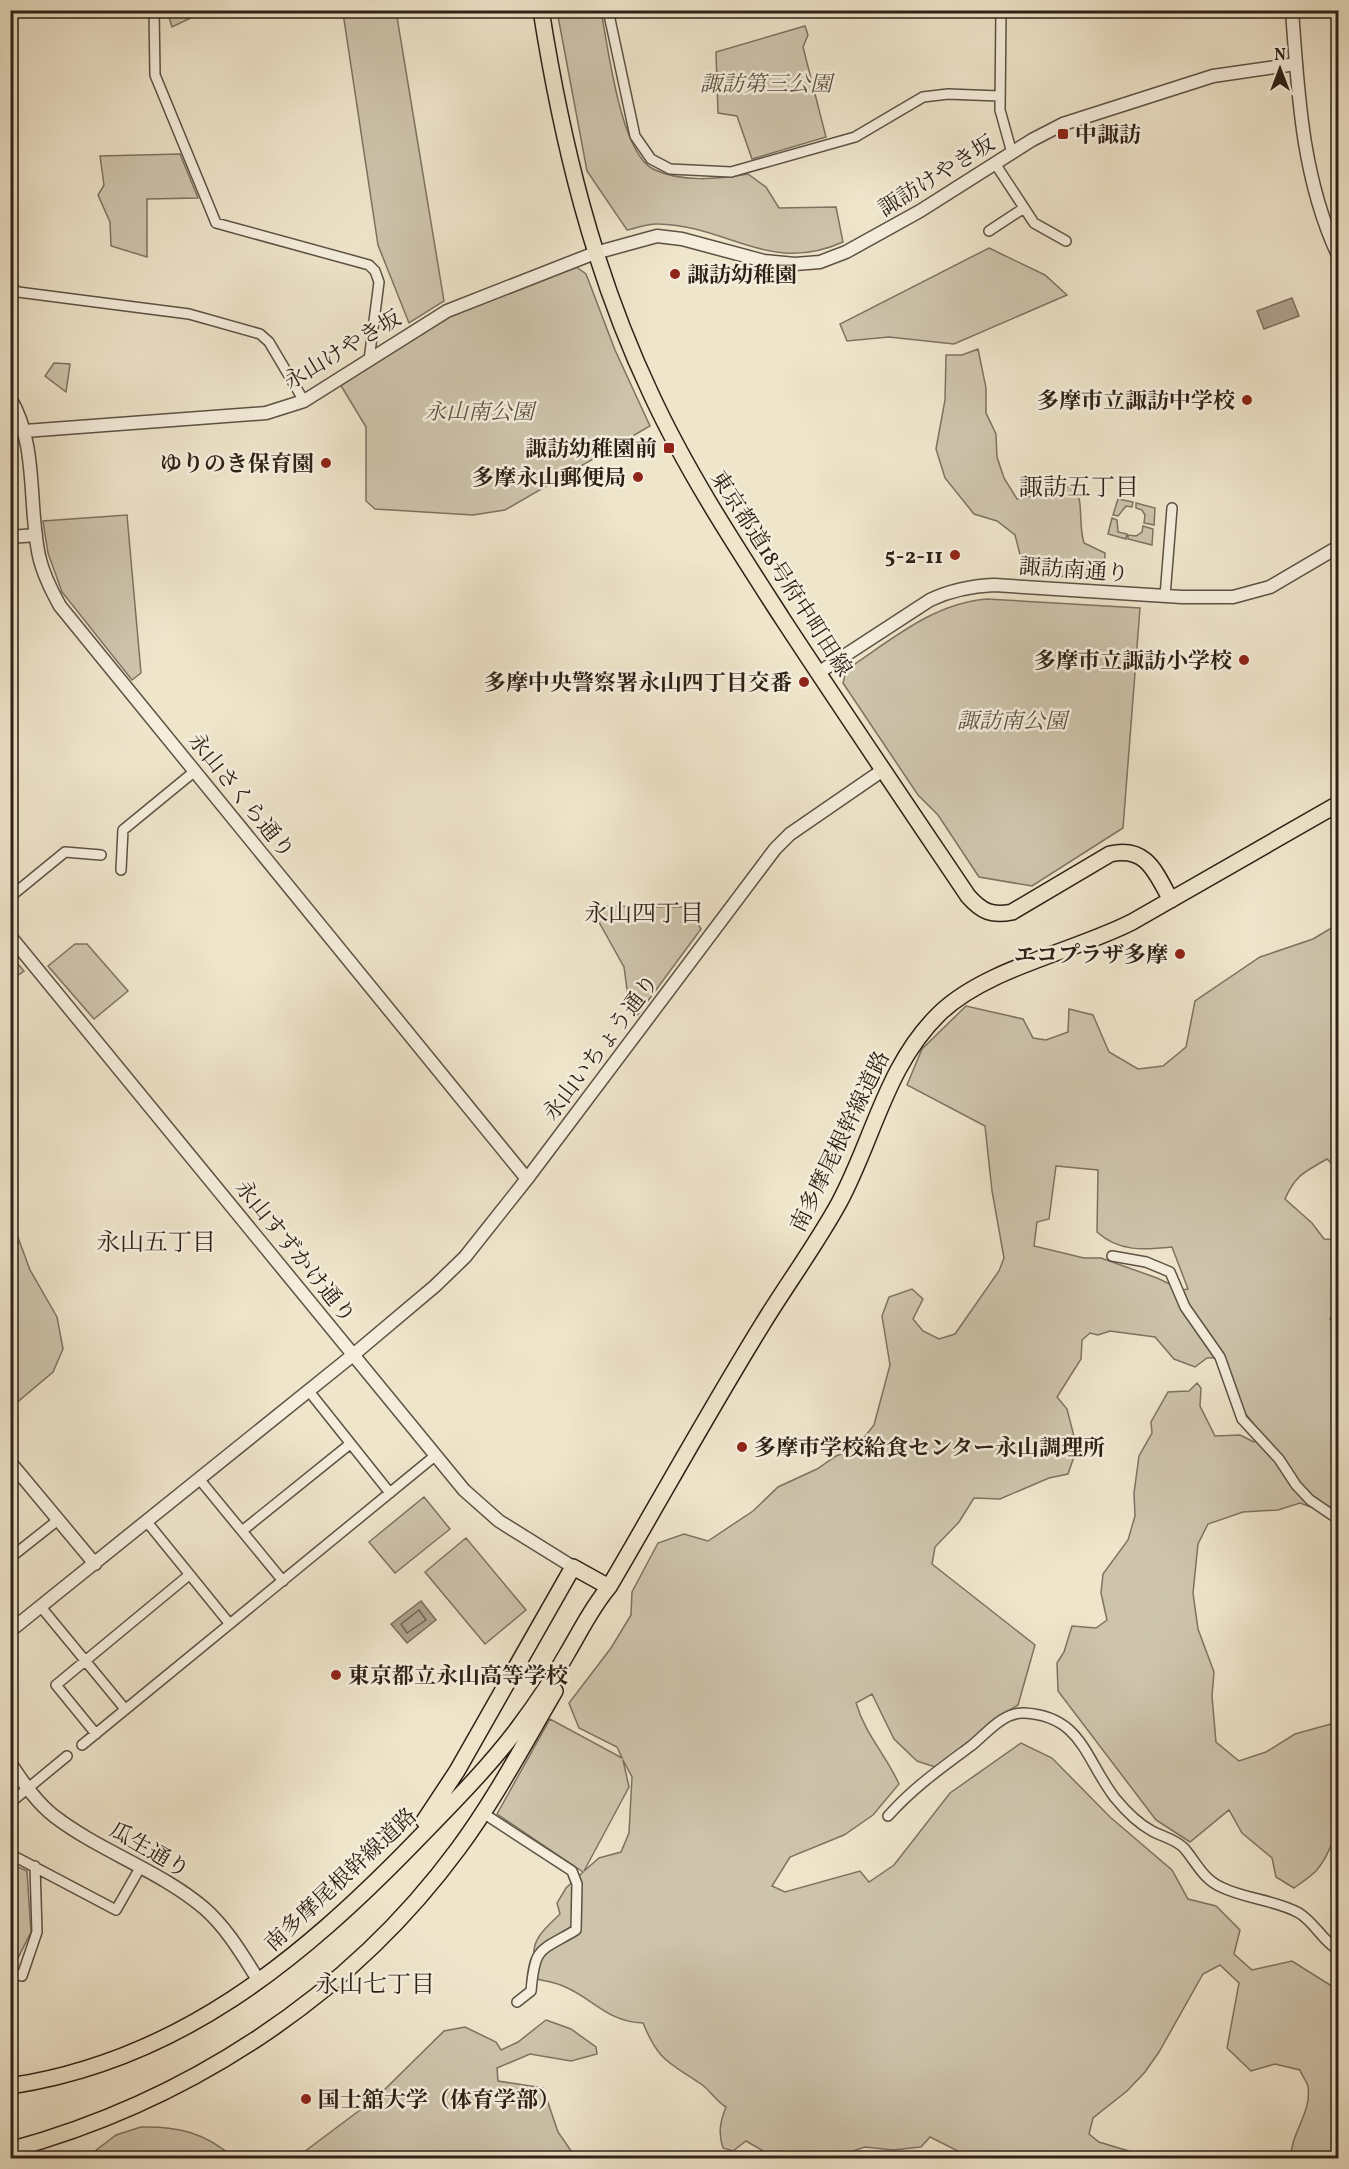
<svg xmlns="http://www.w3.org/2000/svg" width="1349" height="2169" font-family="Vollkorn,'Noto Serif JP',serif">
  <rect width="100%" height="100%" fill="#efe5cb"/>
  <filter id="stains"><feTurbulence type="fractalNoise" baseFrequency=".00333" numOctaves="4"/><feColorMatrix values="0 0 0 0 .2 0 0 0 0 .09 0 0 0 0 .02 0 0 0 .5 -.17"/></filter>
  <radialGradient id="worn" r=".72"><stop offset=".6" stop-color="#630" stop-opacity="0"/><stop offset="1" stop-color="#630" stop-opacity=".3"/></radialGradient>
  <!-- green -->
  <path fill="#cec4ac" stroke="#7e7261" stroke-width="1.5" fill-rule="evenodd" d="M175,11V10L205,11L172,27L168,14Z
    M331,11H396L444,301L409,323L378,245L343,13Z
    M557,11H601C608,46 620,152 653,169C681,183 718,179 748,174L766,187L779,208L836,207L843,242C770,275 727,225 658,224C648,223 637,228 627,230L587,171Z
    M805,26L808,35L803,47L826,137L752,159L737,116L718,113L716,52Z
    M180,154L198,198L147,199V257L111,246L110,222L98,195L104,185L100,156Z
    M989,248L1045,275L1067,295L954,344L889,337L847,341L840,324Z
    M575,266L586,274L615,350L650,426L505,510L473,515L375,509L366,501V427L340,384L451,316Z
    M978,349L986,388V413L996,434L997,457L1004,478L1017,499C1038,497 1054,486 1075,486C1084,504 1078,524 1084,543L1105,553L1104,579L1025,574L1015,535L997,521L974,514L945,478L936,449L945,400L946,355H962Z
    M54,363L70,364L66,392L45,376Z
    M1118,499L1133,502L1132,507L1126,506L1118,516L1113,515Z
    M1136,503L1155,508L1154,525L1144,523L1145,515L1142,510L1136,508Z
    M127,515L141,673L132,680L62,592L48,553L43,521Z
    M1112,518L1117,520L1118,532L1127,534L1126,539L1108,534Z
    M1143,526L1153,529L1152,545L1128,539V535L1136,536L1142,532Z
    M987,599L1140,608L1123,828L1032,886L979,877L938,815L918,795L843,683L846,670C890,641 933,603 987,599Z
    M590,906L688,907L701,929L636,1017L630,1012L624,967Z
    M1338,924V1170L1327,1159C1305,1172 1296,1174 1285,1199L1312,1223L1324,1239L1338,1240V1306L1330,1319L1338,1321V1517L1300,1503L1278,1510L1243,1512L1208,1524L1198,1544L1193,1593L1198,1629L1214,1672L1212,1696L1216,1742L1239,1761L1266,1752L1295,1734L1338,1722C1338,1769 1349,1833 1316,1871C1310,1877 1301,1883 1294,1888L1276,1877L1272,1858L1242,1833L1229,1810L1190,1842L1156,1820L1058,1691L1057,1663L1064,1652L1072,1626L1096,1628L1107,1620L1101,1593L1103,1574L1128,1540L1135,1516L1134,1493L1139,1456L1152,1433L1151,1422L1168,1392L1189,1391L1197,1383L1201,1388L1200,1406L1215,1436L1240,1435L1254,1442L1262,1434L1239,1406L1225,1357L1207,1358L1195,1367L1174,1359L1155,1337L1110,1331L1098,1335L1090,1333L1082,1340L1081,1359L1057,1397L1067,1409L1077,1448L1068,1474L1049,1478L1000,1499L974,1498L959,1522L935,1547L932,1564L1035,1645L1018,1705C986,1724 968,1741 944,1770L917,1761L894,1739L872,1694L856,1703C866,1736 885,1753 899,1784L873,1815L844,1835L790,1857L772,1886L785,1892L860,1871L869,1882L894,1865L950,1793L1021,1743L1052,1758L1110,1817L1172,1870L1188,1899L1216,1906L1240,1930L1234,1954L1252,1970L1292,1961L1338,1990V2152L1333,2158H1291C1290,2134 1312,2113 1308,2087C1308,2083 1302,2076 1300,2070L1275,2064L1251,2071L1227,2048L1239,1983L1220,1965L1203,1974L1159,2052L1145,2072L1127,2091L1093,2118L1089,2134L1099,2142L1152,2158H966L962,2153L930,2137L921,2147L893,2150L865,2147L831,2158H787L779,2152H765L746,2141L733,2151L723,2148C718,2133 720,2122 726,2107C716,2101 711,2091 701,2084C669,2062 659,2062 643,2023C607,2022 593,1998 563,1986C555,1982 545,1981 536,1979C529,1944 535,1938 560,1914L557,1903L566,1888L583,1872L497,1814L550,1719L622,1758L617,1747L579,1728L569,1703L611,1648L631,1615L632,1592L658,1543L684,1534L708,1541L753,1511L778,1487L817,1469L836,1456L855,1449L874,1425L890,1365L882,1316L889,1297L912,1289L923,1299L913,1319L923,1331L939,1339L955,1334L999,1271L1004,1258L992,1191L985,1126L907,1085L922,1049L966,1006L1023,1019L1033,1038L1046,1040L1068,1032L1069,1009L1093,1015L1109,1052L1138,1069L1163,1066L1186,1047L1195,1001L1260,957L1313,939ZM1056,1166L1098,1170L1097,1232C1119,1252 1144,1250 1172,1247L1188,1289L1182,1290L1157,1278L1101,1258H1084L1034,1246L1037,1222L1049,1219ZM623,1760L632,1777L629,1833L621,1852L599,1858L584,1871L629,1787Z
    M75,944H87L128,991L94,1019L48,966Z
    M10,955L24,971L11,980H10Z
    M11,1232H16L30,1270L57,1317L63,1349L53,1372L14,1405L11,1413Z
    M424,1497L450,1529L395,1573L369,1542Z
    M466,1538L526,1610L485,1644L425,1572Z
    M11,1864L27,1871L31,1932L13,1968L10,1966Z
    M546,2020L571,2029L596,2047L597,2054L571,2061L530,2054L497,2068L498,2081L543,2088L558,2132L576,2158H296L376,2098L444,2031L465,2027L496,2042L501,2050L518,2042Z
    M141,2127C178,2126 206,2133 234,2158H86L116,2135Z"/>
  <!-- water -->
  <path fill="#ada28d" stroke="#7a6e5d" stroke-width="1.5" d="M1292,298L1299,316L1264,329L1257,311Z
    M421,1601L436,1620L407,1643L391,1624Z"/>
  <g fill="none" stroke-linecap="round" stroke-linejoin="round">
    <!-- shore -->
    <path stroke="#6e6152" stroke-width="1.5" d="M419,1610L426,1620L407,1633L401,1624Z"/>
    <defs>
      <path id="minor" d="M154,10L155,75L216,223L369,265L375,271L379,282L369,360
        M608,10L635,136L651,159L670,169L731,172L855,137L923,97L948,94L999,96
        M1001,10L1000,110L1012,153
        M996,165L1034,223L1066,241
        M989,231L1024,208
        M10,286L18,292L189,314L260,334L269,342L304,401
        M1165,596L1172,508
        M121,870L123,830L195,771
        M10,897L65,852L101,855
        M1112,1256L1146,1262L1170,1272L1185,1307L1220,1357L1242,1419L1279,1459L1296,1485L1310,1500L1338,1519
        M308,1390L390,1493
        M200,1480L283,1581
        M147,1522L229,1623
        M242,1531L350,1444
        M10,1558L58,1520
        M41,1607L125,1709
        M96,1734L56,1685L189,1575
        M82,1745L436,1455
        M10,1803L67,1756
        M483,1813L572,1871L577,1884L576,1930C539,1952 535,1946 531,1991L517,2002
        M888,1816C914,1787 940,1769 971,1746C986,1734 1003,1712 1024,1713C1082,1716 1085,1759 1115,1798C1124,1809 1139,1824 1152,1831C1163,1837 1175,1839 1184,1848C1196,1862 1203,1879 1221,1887C1245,1899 1276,1900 1299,1913C1315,1923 1322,1940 1338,1950
        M10,1854L116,1910L140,1868
        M10,1972L22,1976L37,1932L35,1866"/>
      <path id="tertiary" d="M1292,10C1298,94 1302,178 1338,255
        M10,398C38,444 28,505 39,556C43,574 51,590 60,606L527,1179
        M25,431L266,413L304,401L447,311L595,253L657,236L682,239L764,261L795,264L820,262L846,252L920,211L1032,140L1063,124L1213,76L1296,64
        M10,537L36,535
        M818,673L930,600C951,590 971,586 994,585L1182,597H1233L1270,587L1338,547
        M10,936L464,1490L499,1521L573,1567
        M10,1462L95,1564
        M10,1631L353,1355L435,1286L465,1257L530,1175L775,849L790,834L883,770
        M10,1763C23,1782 36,1802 54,1816C101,1852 159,1870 204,1908C227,1928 243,1956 259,1981"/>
      <path id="primary" d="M541,10C562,143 593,271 651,394C687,472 735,545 782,618C843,711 906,804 968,896C982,912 992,916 1012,912L1110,854C1147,846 1155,872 1171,900
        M424,1821L457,1771L573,1567L609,1587
        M10,2086C178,2061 300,1960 414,1843C450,1806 487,1769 518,1728C536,1704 553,1679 568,1652C581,1630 592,1607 609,1587C660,1500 709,1411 762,1325C787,1284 816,1245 839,1203C874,1138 886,1065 940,1013C987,968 1073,952 1132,922L1338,804
        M10,2150C187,2102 349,1997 458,1849C495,1799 524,1744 555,1691"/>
    </defs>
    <!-- minor casing -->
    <use href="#minor" stroke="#5e5143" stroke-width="12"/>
    <!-- tertiary casing -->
    <use href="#tertiary" stroke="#5e5143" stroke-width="15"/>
    <!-- primary casing -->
    <use href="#primary" stroke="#2e2016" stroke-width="18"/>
    <!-- minor -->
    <use href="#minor" stroke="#f5eedd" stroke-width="9"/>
    <!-- tertiary -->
    <use href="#tertiary" stroke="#f5eedd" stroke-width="12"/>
    <!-- primary -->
    <use href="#primary" stroke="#efe5cb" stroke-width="15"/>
  </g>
  <!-- markers -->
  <g fill="#8f2418" stroke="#f5eedd" stroke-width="2">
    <rect x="1057" y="128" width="12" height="12" rx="3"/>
    <circle cx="675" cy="274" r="6"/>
    <circle cx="1247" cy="400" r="6"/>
    <rect x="663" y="442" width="12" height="12" rx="3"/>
    <circle cx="326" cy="463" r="6"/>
    <circle cx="638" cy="477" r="6"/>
    <circle cx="955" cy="555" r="6"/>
    <circle cx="1244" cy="660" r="6"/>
    <circle cx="804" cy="682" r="6"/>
    <circle cx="1180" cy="954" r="6"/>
    <circle cx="742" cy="1447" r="6"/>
    <circle cx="336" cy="1675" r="6"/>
    <circle cx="306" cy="2099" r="6"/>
  </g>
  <g text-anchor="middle" stroke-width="5" stroke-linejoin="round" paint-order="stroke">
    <!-- park labels -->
    <g font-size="22" font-style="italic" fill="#5e5143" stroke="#f5eedd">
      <text x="766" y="91">諏訪第三公園</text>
      <text x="479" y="419">永山南公園</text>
      <text x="1012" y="728">諏訪南公園</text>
    </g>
    <!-- poi labels -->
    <g font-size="22" font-weight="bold" fill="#2e2016" stroke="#f5eedd" text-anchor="end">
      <text x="1075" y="142" text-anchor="start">中諏訪</text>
      <text x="687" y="282" text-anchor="start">諏訪幼稚園</text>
      <text x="1235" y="408">多摩市立諏訪中学校</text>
      <text x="657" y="456">諏訪幼稚園前</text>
      <text x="314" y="471">ゆりのき保育園</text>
      <text x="626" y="485">多摩永山郵便局</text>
      <text x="943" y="563">5-2-11</text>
      <text x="1232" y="668">多摩市立諏訪小学校</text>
      <text x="792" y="690">多摩中央警察署永山四丁目交番</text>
      <text x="1168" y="962">エコプラザ多摩</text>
      <text x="754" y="1455" text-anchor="start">多摩市学校給食センター永山調理所</text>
      <text x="348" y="1683" text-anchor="start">東京都立永山高等学校</text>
      <text x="318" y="2107" text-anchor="start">国士舘大学（体育学部）</text>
    </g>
    <!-- street labels -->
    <g font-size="22" fill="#2e2016" stroke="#f5eedd">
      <text transform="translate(936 175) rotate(-32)" y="8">諏訪けやき坂</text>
      <text transform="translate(342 349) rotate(-31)" y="8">永山けやき坂</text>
      <text transform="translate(1074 569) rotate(4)" y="8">諏訪南通り</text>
      <text transform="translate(782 573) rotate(57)" y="8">東京都道18号府中町田線</text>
      <text transform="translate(242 795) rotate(51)" y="8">永山さくら通り</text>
      <text transform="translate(600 1047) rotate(-53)" y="8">永山いちょう通り</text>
      <text transform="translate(839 1141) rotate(-64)" y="8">南多摩尾根幹線道路</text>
      <text transform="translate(296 1251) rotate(51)" y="8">永山すずかけ通り</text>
      <text transform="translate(150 1849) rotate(30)" y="8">瓜生通り</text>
      <text transform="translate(340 1879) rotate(-43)" y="8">南多摩尾根幹線道路</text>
    </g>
    <!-- neighbourhood labels -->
    <g font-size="24" fill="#2e2016" stroke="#f5eedd">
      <text x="1079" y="495">諏訪五丁目</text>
      <text x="644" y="921">永山四丁目</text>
      <text x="156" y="1250">永山五丁目</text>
      <text x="375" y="1992">永山七丁目</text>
    </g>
  </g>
  <!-- margin -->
  <rect width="1349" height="2169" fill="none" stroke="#efe5cb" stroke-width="36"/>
  <rect x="12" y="12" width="1325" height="2145" fill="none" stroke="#2e2016" stroke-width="3"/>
  <rect x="18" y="18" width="1313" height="2133" fill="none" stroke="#2e2016" stroke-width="1.5"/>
  <!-- north arrow -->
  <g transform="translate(1280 69)" stroke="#f5eedd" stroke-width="4.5" paint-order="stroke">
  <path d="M0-4.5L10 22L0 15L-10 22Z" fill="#2e2016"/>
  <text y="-9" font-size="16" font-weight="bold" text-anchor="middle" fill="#2e2016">N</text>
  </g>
  <rect width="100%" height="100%" filter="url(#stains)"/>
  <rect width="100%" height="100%" fill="url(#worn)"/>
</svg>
